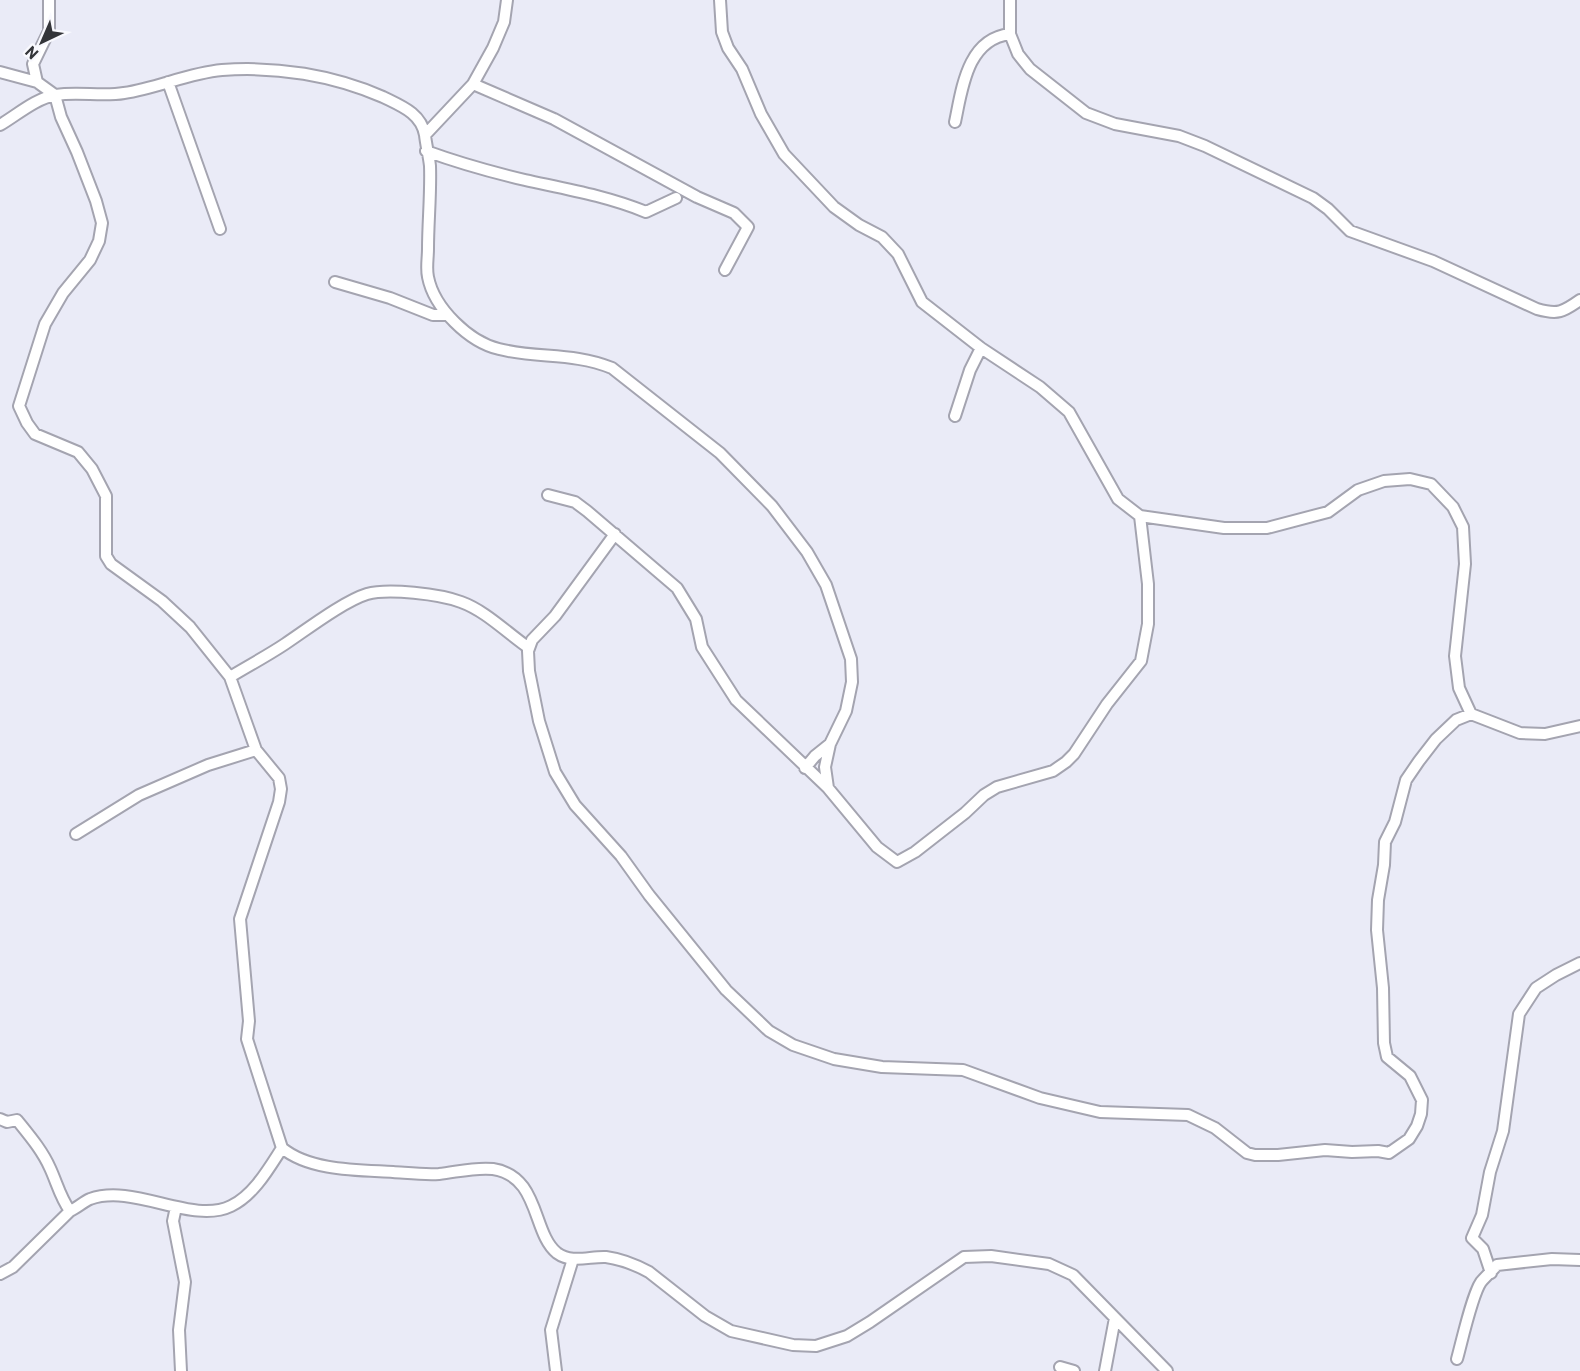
<svg xmlns="http://www.w3.org/2000/svg" width="1580" height="1371" font-family="Barlow,sans-serif">
  <rect width="100%" height="100%" fill="#eaebf7"/>
  <g fill="none" stroke-linecap="round" stroke-linejoin="round">
    <defs>
      <path id="minor" d="M507,0L504,22L493,48L473,84L425,135C426,145 429,156 430,166C431,194 428,222 428,249C428,258 426,268 428,277C434,308 469,342 499,349C538,359 572,352 612,368L720,453L772,506L807,552L826,585L851,659L852,682L846,711L830,744L815,756L805,768
        M720,0L722,32L728,48L742,69L761,114L784,154L834,207L859,225L882,237L898,254L922,302L981,348L1040,387L1069,412L1118,499L1140,516L1224,528H1267L1328,512L1358,490L1384,481L1410,479L1431,484L1453,507L1463,527L1465,564L1455,656L1459,688L1471,714L1520,733L1545,734L1580,726
        M1010,0V34L1018,54L1030,69L1086,113L1115,124L1179,136L1205,146L1313,198L1328,209L1350,231L1433,261L1537,309C1558,315 1563,312 1580,300
        M0,72L37,82L55,95L61,117L77,152L96,201L102,223L99,241L90,260L63,293L45,324L19,406L27,423L35,434L78,452L92,469L106,496V556L111,564L162,601L190,627L230,677L256,750L279,778L281,789L279,802L240,919L249,1021L247,1039L282,1148C310,1171 358,1170 393,1172C408,1173 424,1175 439,1174C457,1172 475,1167 493,1169C540,1176 532,1233 557,1253C572,1264 590,1256 606,1257C621,1259 636,1265 649,1272L705,1316L731,1331L793,1345L816,1346L847,1336L870,1322L964,1257L991,1256L1049,1264L1073,1275L1167,1371
        M37,82L33,64L49,31V0
        M168,82L220,229
        M473,84L554,119L697,197L734,213L748,227L725,270
        M955,122C962,89 967,39 1010,34
        M0,125C17,115 36,98 56,95C78,91 102,97 124,93C158,88 188,73 222,70C276,66 333,75 383,97C401,106 421,113 425,135
        M426,151C459,163 491,172 525,180C566,189 607,196 646,212L676,198
        M335,282L390,298L433,315H448
        M955,416L970,370L981,348
        M548,495L575,502L587,511L677,588L696,619L702,647L736,700L828,788L877,847L897,862L915,852L965,813L984,795L997,787L1053,771L1066,762L1074,754L1107,704L1141,661L1148,624V584L1140,516
        M615,534L555,616L532,640L528,651L529,671L539,721L555,772L575,805L621,856L649,895L726,990L769,1031L793,1045L834,1059L882,1067L963,1070L1040,1098L1100,1112L1188,1115L1215,1128L1247,1153L1255,1155H1278L1325,1150L1352,1152L1378,1151L1389,1153L1409,1139L1417,1126L1421,1114L1422,1100L1410,1076L1387,1057L1384,1043L1383,988L1377,930L1378,900L1384,865L1385,842L1395,822L1406,780L1419,761L1436,739L1456,720L1471,714
        M230,677C248,666 267,656 285,644C306,630 344,601 367,594C388,588 440,594 461,602C486,611 507,633 529,648
        M828,788L825,767L830,744
        M76,834L139,795L208,765L256,750
        M0,1119L7,1122L17,1120C29,1135 42,1150 50,1168C57,1183 60,1197 70,1211C77,1208 83,1202 90,1199C134,1183 192,1225 231,1206C254,1195 269,1168 282,1148
        M176,1207L173,1221L185,1282L179,1330L181,1371
        M1491,1273L1483,1249L1472,1238L1482,1215L1490,1172L1503,1131L1519,1014L1536,988L1556,975L1580,963
        M0,1274L13,1267L70,1211
        M1457,1359C1462,1341 1472,1295 1481,1282C1486,1276 1492,1271 1497,1265L1552,1259L1580,1260
        M1060,1367L1074,1371
        M556,1371L551,1330L573,1259
        M1105,1371L1115,1318"/>
    </defs>
    <!-- minor casing -->
    <use href="#minor" stroke="#a4a4b0" stroke-width="14"/>
    <!-- minor -->
    <use href="#minor" stroke="#fff" stroke-width="10"/>
  </g>
  <!-- north arrow -->
  <g transform="translate(42 42) rotate(224)" stroke="#f9f9fe" stroke-width="4.5" paint-order="stroke">
  <path d="M0-4.5L10 22L0 15L-10 22Z" fill="#343539"/>
  <text y="-9" font-size="16" font-weight="bold" text-anchor="middle" fill="#343539">N</text>
  </g>
</svg>
